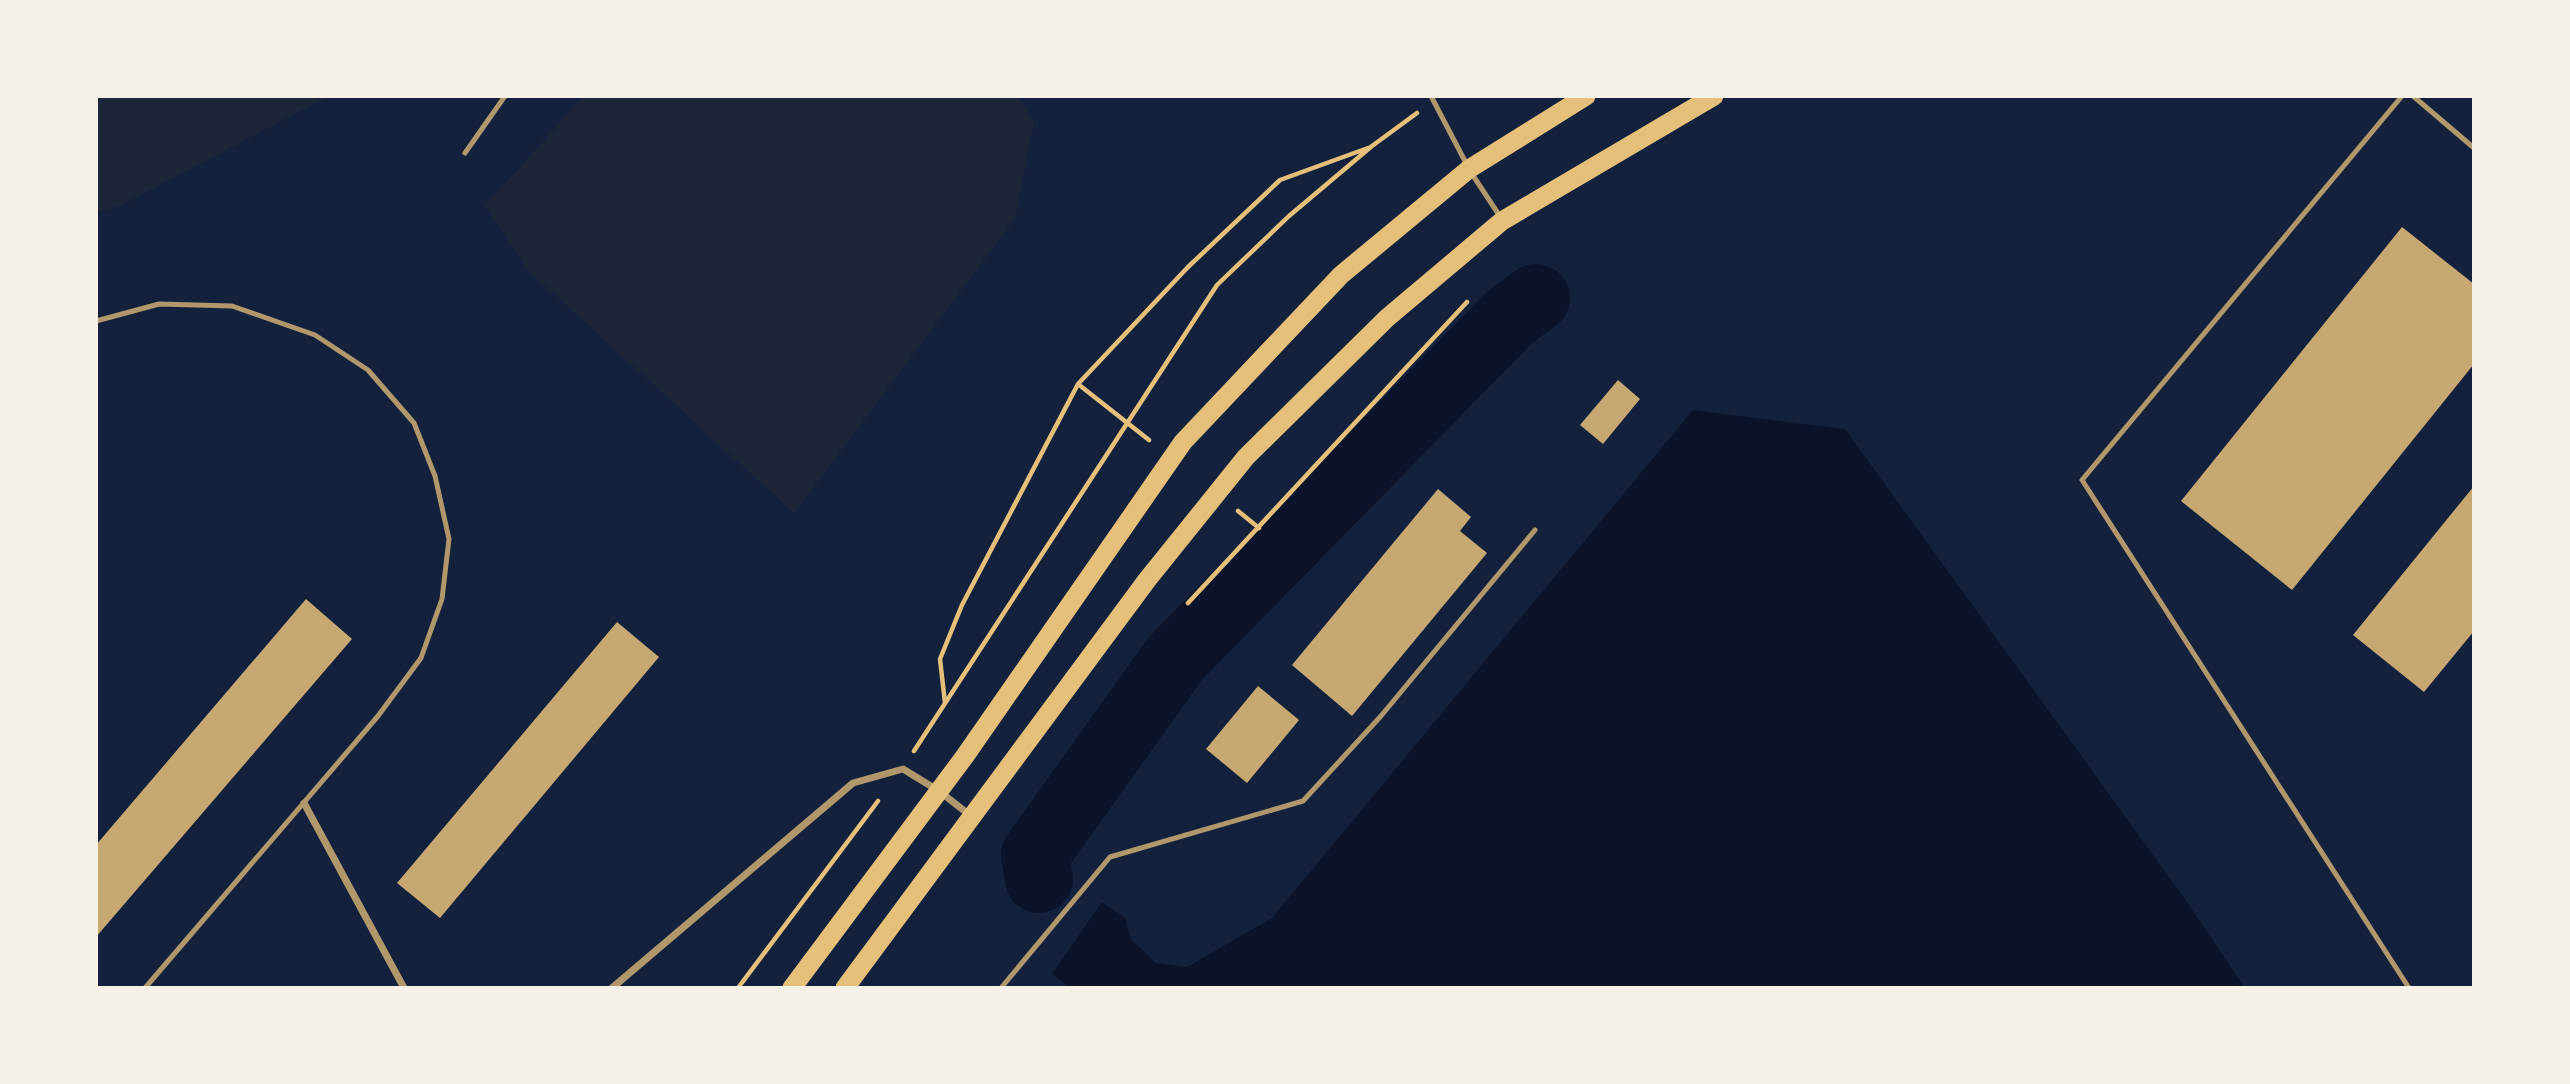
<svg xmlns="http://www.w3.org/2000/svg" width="2570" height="1084" font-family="'Space Grotesk',sans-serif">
  <rect width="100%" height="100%" fill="#14213d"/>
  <!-- green -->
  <path fill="#1d2539" d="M96,96H329L120,206L96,212Z
    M584,96H1018L1034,122L1015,219L794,513L529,271L485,206Z"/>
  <!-- water -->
  <path fill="#0b132b" d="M1693,410L1845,429L2187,902L2245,988H1070L1052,974L1102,902L1125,918L1131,939L1156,963L1187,967L1272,918Z"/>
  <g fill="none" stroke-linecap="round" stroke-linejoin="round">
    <!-- river -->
    <path stroke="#0b132b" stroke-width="68" d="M1039,879L1035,855L1175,659L1510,317L1536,298"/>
  </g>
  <!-- building -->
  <path fill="#c6a872" d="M2402,227L2474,284V364L2292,590L2181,501Z
    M1618,380L1640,399L1603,444L1580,425Z
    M2474,486V631L2424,692L2353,635Z
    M1438,489L1471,517L1460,531L1487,553L1352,716L1292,665Z
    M306,599L352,639L96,937V845Z
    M617,622L659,657L440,918L397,883Z
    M1258,686L1299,720L1247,783L1206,749Z"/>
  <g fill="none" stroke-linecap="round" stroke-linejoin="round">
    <!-- path -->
    <path stroke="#e5c07b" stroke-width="4.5" d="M1078,384L1149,440
      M1238,511L1259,528
      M1188,603L1467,302
      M945,703L940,659L962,605L1078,384L1188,267L1280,180L1368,148
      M914,751L1217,285L1289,216L1372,146L1417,113
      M738,988L878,801"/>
    <!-- service -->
    <path stroke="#b1986c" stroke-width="5" d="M1431,96L1467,165
      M2402,96L2082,480L2409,988
      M2413,96L2474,148
      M465,153L505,96
      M1472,174L1501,218
      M96,321L159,304L232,306L315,335L368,370L414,423L435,476L449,539L442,599L421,658L378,716L145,988
      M1001,988L1110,857L1303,801L1381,716L1535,530"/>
    <!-- minor -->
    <path stroke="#b1986c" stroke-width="7" d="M304,803L404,988
      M612,988L853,783L903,769L939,791L971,816"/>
    <!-- trunk -->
    <path stroke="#e5c07b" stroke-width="19" d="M792,988L965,756L1183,442L1341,275L1469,169L1586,96
      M845,988L1147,580L1246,457L1387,318L1502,221L1714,96"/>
  </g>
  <!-- border -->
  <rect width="2570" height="1084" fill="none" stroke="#f6f1e7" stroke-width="196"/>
</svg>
